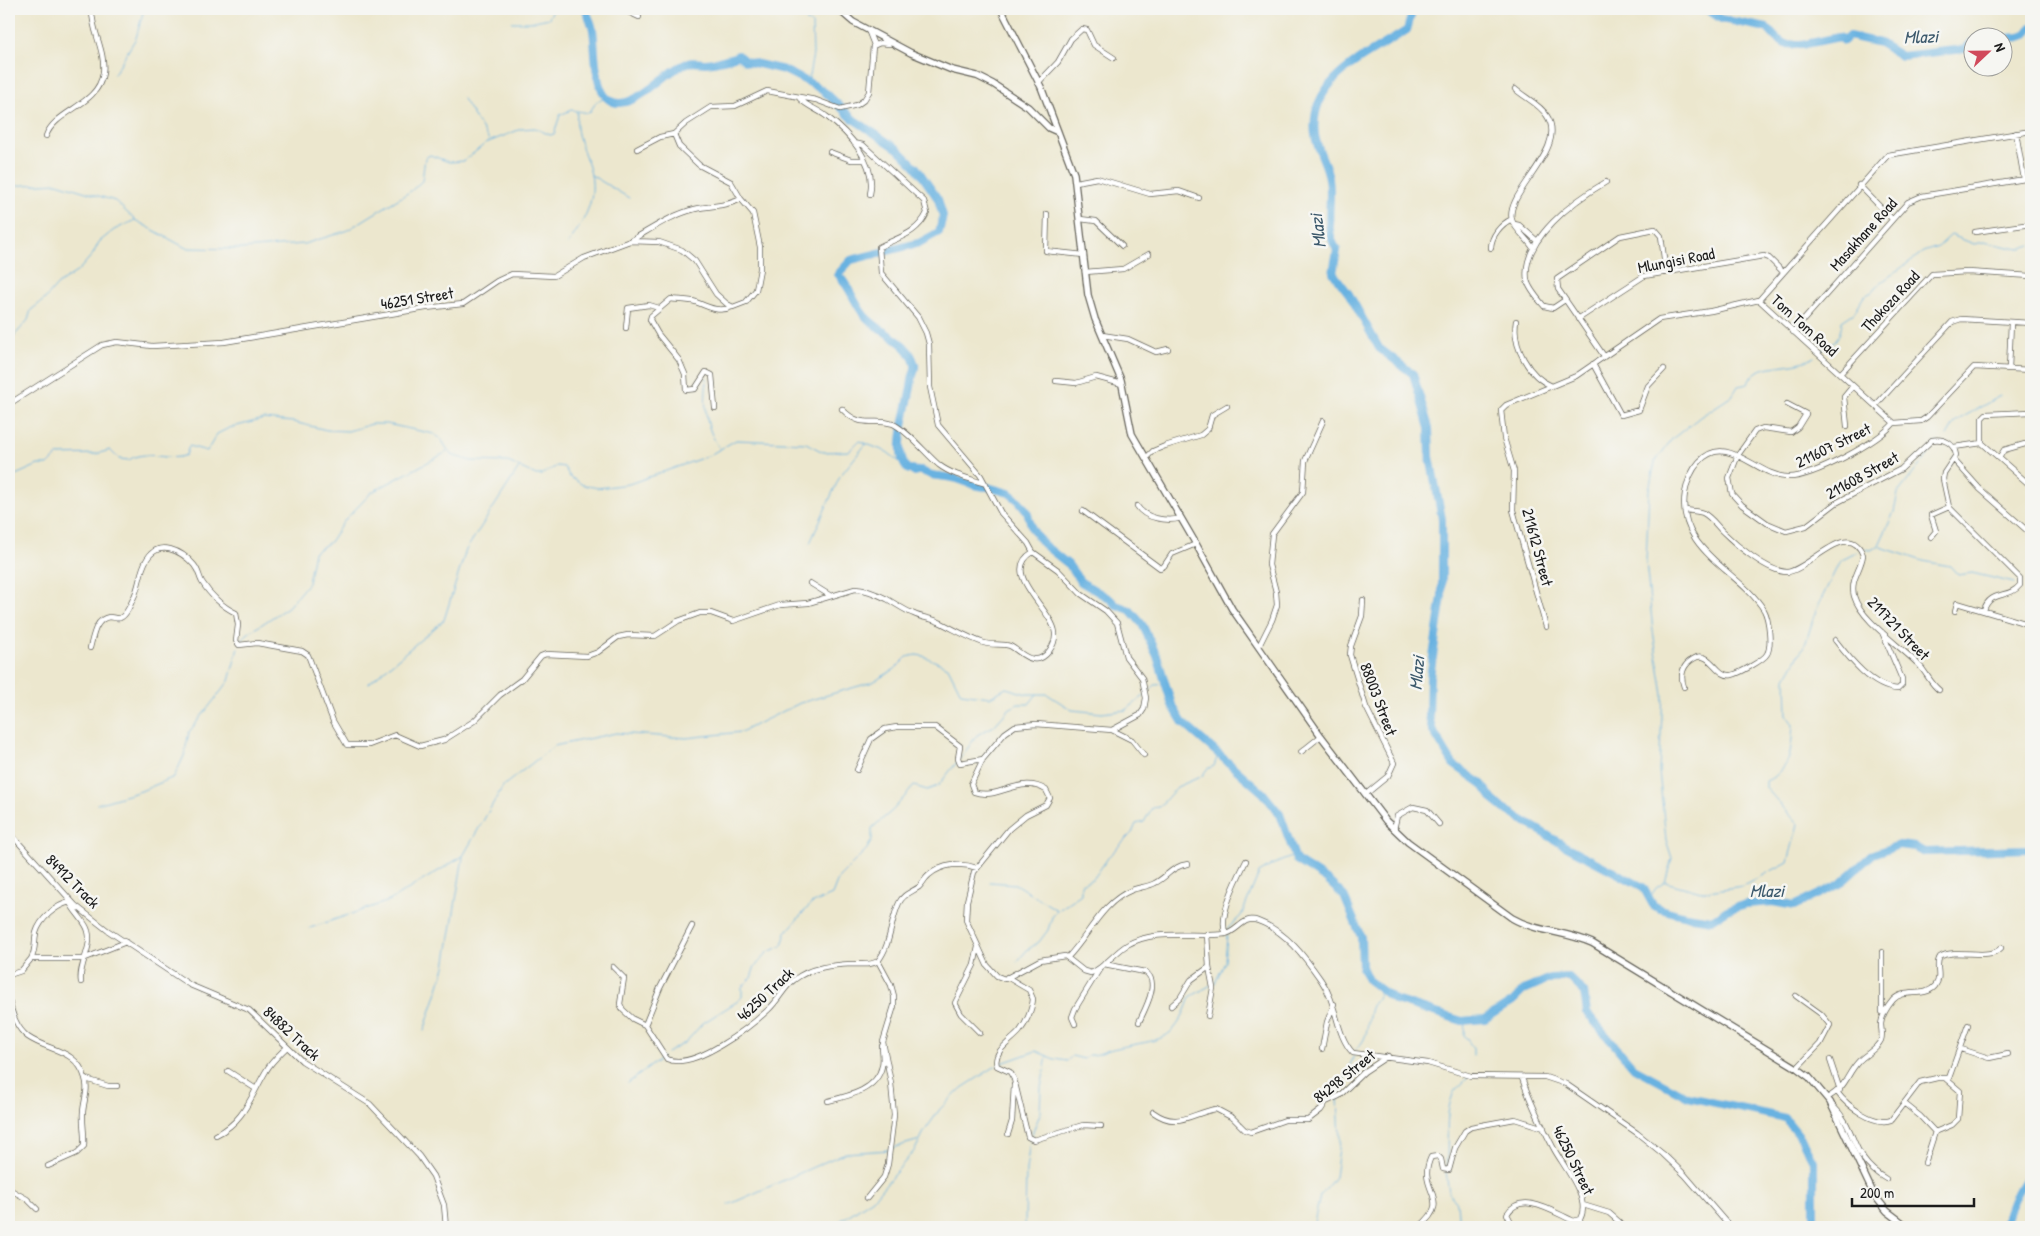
<svg xmlns="http://www.w3.org/2000/svg" width="2040" height="1236" font-family="'Patrick Hand',sans-serif">
  <rect width="100%" height="100%" fill="#f6f6f2"/>
  <filter id="ink" filterUnits="userSpaceOnUse"><feTurbulence type="fractalNoise" baseFrequency=".02" numOctaves="2"/><feDisplacementMap in="SourceGraphic" scale="10" xChannelSelector="R" yChannelSelector="G"/><feConvolveMatrix kernelMatrix="1 2 1 2 8 2 1 2 1" color-interpolation-filters="sRGB"/></filter>
  <filter id="wash" filterUnits="userSpaceOnUse"><feTurbulence type="fractalNoise" baseFrequency=".0096" numOctaves="4" result="noise"/><feDisplacementMap in="SourceGraphic" scale="20" xChannelSelector="R" yChannelSelector="G"/><feGaussianBlur stdDeviation="1.12" result="paint"/><feColorMatrix in="noise" values="0 0 0 0 0 0 0 0 0 0 0 0 0 0 0 0 0 1.4 0 .05"/><feComposite in="paint" operator="in"/></filter>
  <g filter="url(#wash)">
    <rect width="100%" height="100%" fill="#ece7ce"/>
    <g fill="none" stroke-linecap="round" stroke-linejoin="round">
      <!-- stream -->
      <path stroke="#69b2e1" stroke-width="1" d="M512,22H530L549,18L552,12L559,9
        M114,74L136,38L144,9
        M808,82L813,54L812,24L807,22L808,9
        M463,99L489,140
        M591,175L629,198
        M9,186L57,183L115,201L135,220L186,248L241,249L304,244L346,231L411,191L422,181L425,158L430,155L449,162L464,161L486,143L521,129L535,128L550,135L554,134L560,115L571,110L589,113L597,101L607,98
        M568,244C587,216 600,195 587,161C580,141 575,133 577,112
        M9,342L28,320L31,310L44,300L58,284L78,271L93,254L99,242L114,230L135,220
        M1822,350C1835,343 1841,337 1842,321L1854,313L1864,296L1872,292L1879,284L1923,252L1938,247L1951,235L1974,244L1984,242L2019,249L2031,245
        M707,378C704,406 704,426 720,449
        M1947,436L1956,421L2000,396
        M1923,462L1937,442
        M9,478L38,465H48L58,455L96,454L110,450L119,459L129,460C146,448 169,463 186,455L189,446L207,451L217,434L229,428L264,419L293,422L327,430L348,431L372,424H387L434,434L441,439L451,455L471,461L508,462L536,475H541L557,466L564,467L570,477L583,485L598,488L629,484L708,456L736,440L806,443L823,452L849,451L859,441L887,452L904,465
        M810,543L840,476L866,444
        M1879,545L1894,512L1898,493L1920,465
        M1864,549L1871,550L1878,546L1923,561L1950,566L1958,575L1972,573L2014,583
        M2025,584L2031,585
        M241,642L247,634L288,607L308,583L314,552L330,542L344,521L372,492L447,452
        M369,683L444,620L466,550L519,468
        M1148,692L1155,685L1166,684
        M960,759L977,735L994,726L1009,709L1018,704H1029L1037,694
        M97,804L141,791L174,777L184,756L189,732L229,681L238,648
        M990,882L1015,884L1057,910
        M1665,882L1701,892L1743,886L1788,862L1798,824L1766,788V781C1792,770 1791,749 1793,724L1787,716L1786,678L1806,642L1816,610L1840,561L1858,552
        M1650,897L1656,888L1665,882L1672,858L1666,840L1659,771L1663,695L1653,631L1646,562L1649,490L1655,462L1672,439L1700,417L1732,396L1738,386L1748,384C1755,359 1791,371 1814,357
        M310,928L389,901L463,856L503,786L554,746L616,733L686,738L741,732L800,703L873,682L895,669L907,657L916,655L923,656L948,667L961,693L990,697L1006,688L1027,694H1047L1072,710L1102,713L1126,710L1144,696
        M1227,929L1241,916L1259,873L1274,864L1294,856
        M1017,962L1027,950L1039,942L1048,930L1053,914L1081,894V884L1094,878L1110,855L1132,833L1136,824L1144,822L1152,808L1159,807L1177,787L1202,776L1207,769L1214,766L1218,755
        M1215,983L1225,962L1227,935
        M1465,1021L1464,1035L1473,1048V1056
        M424,1031L445,967L463,857
        M1356,1049C1370,1038 1366,1023 1371,1008C1373,1002 1379,996 1382,991
        M667,1053L686,1042L703,1023L738,1001L742,997V987L751,978L755,966L768,952L782,946L786,932L811,904L832,895L839,877L867,849L872,839V828L893,810L914,786L927,790L938,786L957,762
        M999,1064L1036,1051L1054,1059L1067,1061L1072,1056L1084,1059L1088,1055C1099,1056 1105,1050 1117,1048C1160,1038 1174,1045 1190,997L1211,985
        M628,1083L663,1057
        M1340,1091L1354,1055
        M1031,1137L1040,1114L1041,1088L1047,1056
        M892,1148L920,1140
        M1446,1168C1450,1144 1443,1118 1453,1094C1455,1088 1464,1084 1468,1077
        M1446,1172L1449,1193L1457,1203L1459,1227
        M728,1205L845,1153L889,1150
        M831,1227L873,1199L915,1150L924,1132L940,1109L962,1088L996,1066
        M1025,1227L1026,1170L1030,1141
        M1313,1227L1320,1196L1335,1177L1340,1141L1338,1097"/>
      <!-- river -->
      <path stroke="#69b2e1" stroke-width="8" d="M585,9C588,15 592,23 593,30C597,52 590,120 634,99C653,90 665,74 683,65C690,60 697,63 705,63C711,63 734,58 738,55L745,61L784,70L814,85L826,93L853,119L898,149L916,167L938,199L943,216L939,232L919,243L851,260L838,274C849,286 854,302 864,315C881,335 909,339 915,365C916,371 912,375 912,380C910,402 890,457 909,470L912,469L913,472L921,470C931,478 944,475 957,479C967,482 976,487 987,487
        M1413,9L1407,30C1368,56 1308,78 1315,135C1317,150 1327,164 1329,179C1333,203 1323,228 1337,250L1333,273L1349,294L1379,348L1413,374L1429,428L1430,457L1442,519V596L1430,677L1429,716L1432,729L1453,764L1482,784L1493,800L1503,808L1565,846L1643,887L1653,905L1660,909L1686,916L1712,920L1727,910L1746,904L1773,902L1794,906L1840,884L1873,854L1899,845L1915,847L1924,852L2031,849
        M1706,9L1721,19L1767,28L1776,38L1785,44L1801,45L1839,37L1844,41L1849,36L1880,43L1901,56L1965,49L1972,42
        M2002,38C2013,38 2027,39 2031,27
        M988,487L1009,493L1019,501L1027,511L1032,529L1043,544L1068,564L1081,582L1110,599L1116,605L1130,610L1142,624L1157,656L1172,705L1183,723L1263,793L1280,814L1296,860L1327,880L1344,896L1361,937L1362,967L1368,980L1395,1000L1462,1021L1485,1019L1513,1001L1524,990L1551,978L1569,977L1584,992L1587,1013L1634,1068L1688,1097L1785,1118L1801,1138L1814,1163V1227
        M2004,1227C2010,1209 2017,1186 2031,1173"/>
    </g>
  </g>
  <g filter="url(#ink)">
    <g fill="none" stroke-linecap="round" stroke-linejoin="round">
      <defs>
        <path id="minor" d="M622,9L639,17
          M868,30L874,45
          M1038,83L1058,62L1071,39L1082,29L1087,30L1094,45L1114,58
          M1515,89C1524,97 1541,105 1547,116C1569,149 1504,193 1512,220C1515,230 1527,238 1533,248
          M800,99C808,107 817,109 826,116C849,133 877,163 870,194
          M2031,131L1888,155L1759,300L1894,423L1921,421L1927,417L1974,367L2031,370
          M2016,133L2024,179
          M46,136C55,110 98,106 103,73C106,51 91,30 92,9
          M854,143L863,145L924,201L927,213C917,234 899,237 879,247L881,273L918,317L926,333L929,344L930,387L938,425L981,476L1001,513L1028,543L1033,552L1058,570L1081,594L1106,611L1117,623L1126,657L1142,678L1146,698L1144,709L1140,715L1112,730L1036,724L1015,726L1005,733L983,759L971,784L974,792C999,801 1019,774 1046,790L1050,798L1046,805L1026,815L1009,829L974,872L967,901L966,920L987,965L997,976L1005,979L1040,960L1065,956L1084,971L1091,973C1105,967 1114,953 1127,945C1156,928 1194,938 1225,934C1238,932 1243,915 1258,921C1286,931 1305,957 1321,980C1338,1004 1335,1034 1353,1053L1428,1063L1471,1076L1545,1077L1566,1084L1637,1133L1663,1154L1685,1175L1730,1227
          M637,149L660,137L674,134
          M830,152L851,160H864
          M1076,182L1097,178L1150,194L1179,191L1199,198
          M1859,185L1892,219
          M1047,214L1046,251L1084,255
          M1080,219L1096,221L1122,246
          M1514,224L1519,225L1536,240
          M1975,232L2031,224
          M632,240C653,228 671,215 695,209C711,205 726,207 741,199
          M1491,248C1491,236 1501,224 1512,219
          M1085,272L1123,269L1149,254
          M1565,300L1553,308L1544,306C1538,299 1529,289 1527,280C1521,239 1575,200 1606,182
          M1578,319L1644,276L1764,256L1769,258L1783,272
          M1516,321C1512,346 1529,377 1552,386L1576,376L1659,319L1711,311L1759,300
          M626,328L628,308L649,305L659,308
          M1793,332L1908,202L1922,196L2031,178
          M1102,335L1128,339L1156,352L1168,349
          M1604,356L1558,289L1557,279L1620,236L1655,229L1661,236L1666,273
          M1593,364L1621,415L1639,410L1648,386L1664,369
          M2009,369L2011,322
          M1840,374L1932,274L1968,272L2031,276
          M1056,381L1076,383L1096,377L1122,384
          M9,404L102,345L117,342L152,346L224,342L426,308L463,304L497,281L512,274L554,276L584,258L630,241L659,242L682,250L695,261L716,294L727,304L733,307L746,302L756,290L760,269V247L753,213L741,199L731,182L699,165L679,146L674,134L686,123L711,107L735,106L767,91L816,100L840,109L857,105L864,100L869,92L873,46L880,43L889,44
          M1787,404L1806,414L1798,427L1791,432L1763,428L1755,431L1738,455L1729,478L1732,494L1742,505L1767,523L1786,531L1806,526L1836,503L1901,469L1932,440C1944,438 1954,443 1956,455L1944,473L1943,479L1949,507L2020,578V585C2009,599 1990,590 1984,610
          M1875,406L1952,322L1961,319L2031,323
          M715,408L712,375L706,372L695,389L686,390L685,374L679,360L658,334L650,320L651,316L671,299C678,300 689,300 696,302C708,307 719,313 732,307
          M842,409C862,430 873,417 893,424C907,430 926,454 939,465C952,475 971,479 986,484
          M1847,426L1844,397L1853,386
          M1982,443V418L1986,414L2031,412
          M1954,447L1982,443L2031,486
          M1146,458L1153,451L1165,446L1201,435L1208,429L1212,415L1227,406
          M1999,458L2004,450L2025,444
          M1954,460L1980,489L2031,534
          M1137,506C1145,519 1168,522 1181,518
          M1685,510C1691,511 1698,511 1703,513C1711,517 1717,526 1723,532C1736,545 1768,572 1787,572C1808,571 1849,517 1863,555C1861,570 1850,579 1854,596C1861,621 1902,647 1920,666C1927,674 1931,684 1939,690
          M1083,511L1160,568L1164,566L1172,554L1196,544
          M1931,537L1936,531L1931,515L1949,507
          M810,583L831,596
          M1363,600L1362,616L1351,646L1350,655L1366,707L1394,763L1388,776L1366,794
          M1955,611L1957,603L2031,625
          M1546,627L1513,510L1514,471L1504,438L1501,410L1506,405L1552,386
          M1835,640C1849,658 1872,688 1898,689L1902,685V679L1882,632
          M1259,646L1272,620L1277,605L1276,592L1269,565L1272,534L1303,492L1305,461L1323,421
          M90,648C93,637 95,619 109,617C113,617 117,619 120,618C127,615 130,605 133,599C140,586 139,572 147,559C159,539 182,551 194,565C199,571 199,577 202,582C210,595 223,607 236,613L238,625L236,641L239,645L257,643L302,651L308,655L333,721L347,745H369L395,735L420,746L444,740L474,721L500,695L522,679L541,656L546,654L587,656L598,652L618,637L628,635L655,636L678,621L700,613H711L733,621L780,605L808,603L855,589C866,589 877,594 887,599C896,604 904,610 914,614C922,618 931,618 939,622C954,629 968,638 984,643C993,646 1002,643 1010,646C1018,650 1024,658 1033,659C1046,661 1056,644 1055,633C1053,609 998,573 1033,552
          M1684,687C1679,673 1684,663 1697,657C1712,653 1717,678 1732,675C1738,674 1764,660 1767,654C1772,646 1769,619 1764,610C1739,570 1676,550 1685,493C1687,482 1691,471 1699,462C1727,431 1757,477 1788,477C1812,478 1878,442 1894,423
          M1112,730L1132,740L1144,755
          M1301,752L1321,736
          M857,770L871,739L885,729L897,727H935L960,746L958,758L960,763L983,759
          M1394,829L1397,816L1413,807L1427,810L1439,824
          M9,832L75,905L107,930L190,985L249,1010L302,1061L370,1104L419,1156L433,1176L444,1205L446,1227
          M69,901C74,912 86,922 88,931C93,948 78,965 81,982
          M1207,934L1209,967L1213,988L1208,1016
          M1226,934C1217,917 1238,877 1246,861
          M978,947L974,965L955,1003L961,1014L980,1033
          M1882,952V1012L1884,1014
          M1068,957C1089,935 1102,902 1132,890C1139,887 1148,887 1155,883C1167,877 1172,866 1188,864
          M31,959C36,950 34,943 36,933C40,919 56,905 70,902
          M1104,964L1145,972C1161,981 1145,1009 1139,1022
          M613,967L624,978L620,1004L623,1010L633,1019L645,1025L667,1059C694,1071 751,1026 769,1009C779,1000 784,987 794,980C810,967 833,965 852,964C861,964 870,966 878,961C891,945 890,922 899,903C903,894 912,892 919,887C923,883 925,878 929,875C942,864 961,862 977,868
          M9,975L21,971L31,959H83L126,942
          M1007,977L1029,990L1033,999C1032,1010 1026,1023 1020,1031C1012,1041 992,1051 997,1066L1010,1072L1014,1079L1028,1137L1034,1140L1083,1125L1101,1126
          M1796,996L1821,1014L1830,1025L1820,1044L1797,1068
          M9,1000C12,1013 16,1028 28,1037C48,1051 77,1049 85,1078C89,1090 84,1099 83,1112C82,1123 85,1135 84,1146L77,1153L48,1166
          M1171,1006L1180,998L1191,980L1209,967
          M1075,1024L1072,1017L1075,1009L1099,970
          M645,1025L660,988L692,926
          M1322,1049L1327,1022L1334,1004
          M1961,1049L1989,1058L2008,1054
          M1830,1060L1840,1090
          M228,1071L256,1089
          M86,1079L108,1086H117
          M1837,1092C1847,1106 1874,1126 1891,1120L1920,1082L1937,1078H1949L1968,1025
          M1827,1098C1848,1086 1845,1076 1859,1061C1866,1054 1877,1049 1881,1040C1883,1034 1881,1030 1881,1024C1882,1015 1887,1007 1893,1000C1904,988 1925,998 1935,986C1943,976 1934,965 1940,957C1956,947 1989,961 2001,948
          M828,1101C849,1096 877,1090 882,1066C884,1059 882,1052 882,1046
          M1905,1104L1920,1116L1935,1132
          M1833,1106C1858,1129 1849,1158 1886,1179
          M1153,1112C1178,1130 1191,1113 1216,1109L1233,1118L1245,1130L1251,1132L1285,1120H1308L1321,1110L1326,1102L1339,1096L1364,1072L1388,1056
          M1008,1134L1012,1121L1014,1085
          M216,1135C244,1122 251,1096 266,1071C271,1062 279,1055 287,1047
          M1925,1163L1935,1132L1952,1125L1958,1119L1960,1091L1946,1079
          M9,1189L27,1199L37,1209
          M867,1198L884,1177L888,1164L894,1115L891,1083L883,1042L894,1006V996L891,985L878,961
          M1583,1205L1609,1213L1625,1227
          M1580,1219L1581,1227
          M1419,1227C1455,1198 1415,1191 1431,1157L1438,1156L1441,1159L1443,1169L1449,1170L1455,1148L1465,1131L1471,1127L1515,1119L1544,1128
          M1518,1227L1511,1222L1507,1214C1522,1189 1558,1215 1574,1221L1580,1219C1592,1199 1563,1166 1554,1149C1542,1126 1530,1102 1522,1078"/>
        <path id="tertiary" d="M838,9L853,22L911,53L952,70L977,76L993,84L1028,107L1049,128L1058,132
          M1001,9L1041,87L1074,174L1088,295L1095,319L1121,380L1132,434L1196,544L1232,609L1321,736L1386,821L1408,842L1512,918C1536,932 1566,931 1592,943L1797,1068L1809,1077L1830,1102L1874,1195L1887,1211L1908,1227"/>
      </defs>
      <!-- minor casing -->
      <use href="#minor" stroke="#65635a" stroke-width="6"/>
      <!-- tertiary casing -->
      <use href="#tertiary" stroke="#65635a" stroke-width="8"/>
      <!-- minor -->
      <use href="#minor" stroke="#fff" stroke-width="4.5"/>
      <!-- tertiary -->
      <use href="#tertiary" stroke="#fff" stroke-width="5.5"/>
    </g>
  </g>
  <g text-anchor="middle" stroke-width="5" stroke-linejoin="round" paint-order="stroke">
    <!-- street labels -->
    <g font-size="16" fill="#1c1c1c" stroke="#f6f6f2">
      <text transform="translate(1863 234) rotate(-48)" y="6">Masakhane Road</text>
      <text transform="translate(1676 260) rotate(-11)" y="6">Mlungisi Road</text>
      <text transform="translate(417 298) rotate(-9)" y="6">46251 Street</text>
      <text transform="translate(1890 301) rotate(-47)" y="6">Thokoza Road</text>
      <text transform="translate(1805 325) rotate(42)" y="6">Tom Tom Road</text>
      <text transform="translate(1833 445) rotate(-26)" y="6">211607 Street</text>
      <text transform="translate(1862 475) rotate(-29)" y="6">211608 Street</text>
      <text transform="translate(1538 547) rotate(75)" y="6">211612 Street</text>
      <text transform="translate(1899 628) rotate(46)" y="6">211721 Street</text>
      <text transform="translate(1379 699) rotate(69)" y="6">88003 Street</text>
      <text transform="translate(73 881) rotate(45)" y="6">84912 Track</text>
      <text transform="translate(765 994) rotate(-43)" y="6">46250 Track</text>
      <text transform="translate(292 1033) rotate(43)" y="6">84882 Track</text>
      <text transform="translate(1344 1076) rotate(-39)" y="6">84298 Street</text>
      <text transform="translate(1574 1160) rotate(64)" y="6">46250 Street</text>
    </g>
    <!-- water labels -->
    <g font-size="18" font-style="italic" fill="#3b586b" stroke="#f6f6f2">
      <text transform="translate(1921 37) rotate(-2)" y="6">Mlazi</text>
      <text transform="translate(1318 231) rotate(-97)" y="6">Mlazi</text>
      <text transform="translate(1417 673) rotate(-85)" y="6">Mlazi</text>
      <text x="1767" y="897">Mlazi</text>
    </g>
  </g>
  <!-- margin -->
  <rect width="2040" height="1236" fill="none" stroke="#f6f6f2" stroke-width="30"/>
  <!-- north arrow -->
  <g transform="translate(1988 52) rotate(68)"><circle r="24" fill="#f6f6f2" stroke="#9f9f9c"/>
  <path d="M0-4L9 19L0 12L-9 19Z" fill="#d1495b"/>
  <text y="-8" font-size="14" font-weight="bold" text-anchor="middle" fill="#1c1c1c">N</text>
  </g>
  <!-- scale -->
  <path d="M1852 1198v8h122v-8" fill="none" stroke="#1c1c1c" stroke-width="2.5"/>
  <text x="1860" y="1198" font-size="15" fill="#1c1c1c" stroke="#f6f6f2" stroke-width="4" paint-order="stroke">200 m</text>
</svg>
